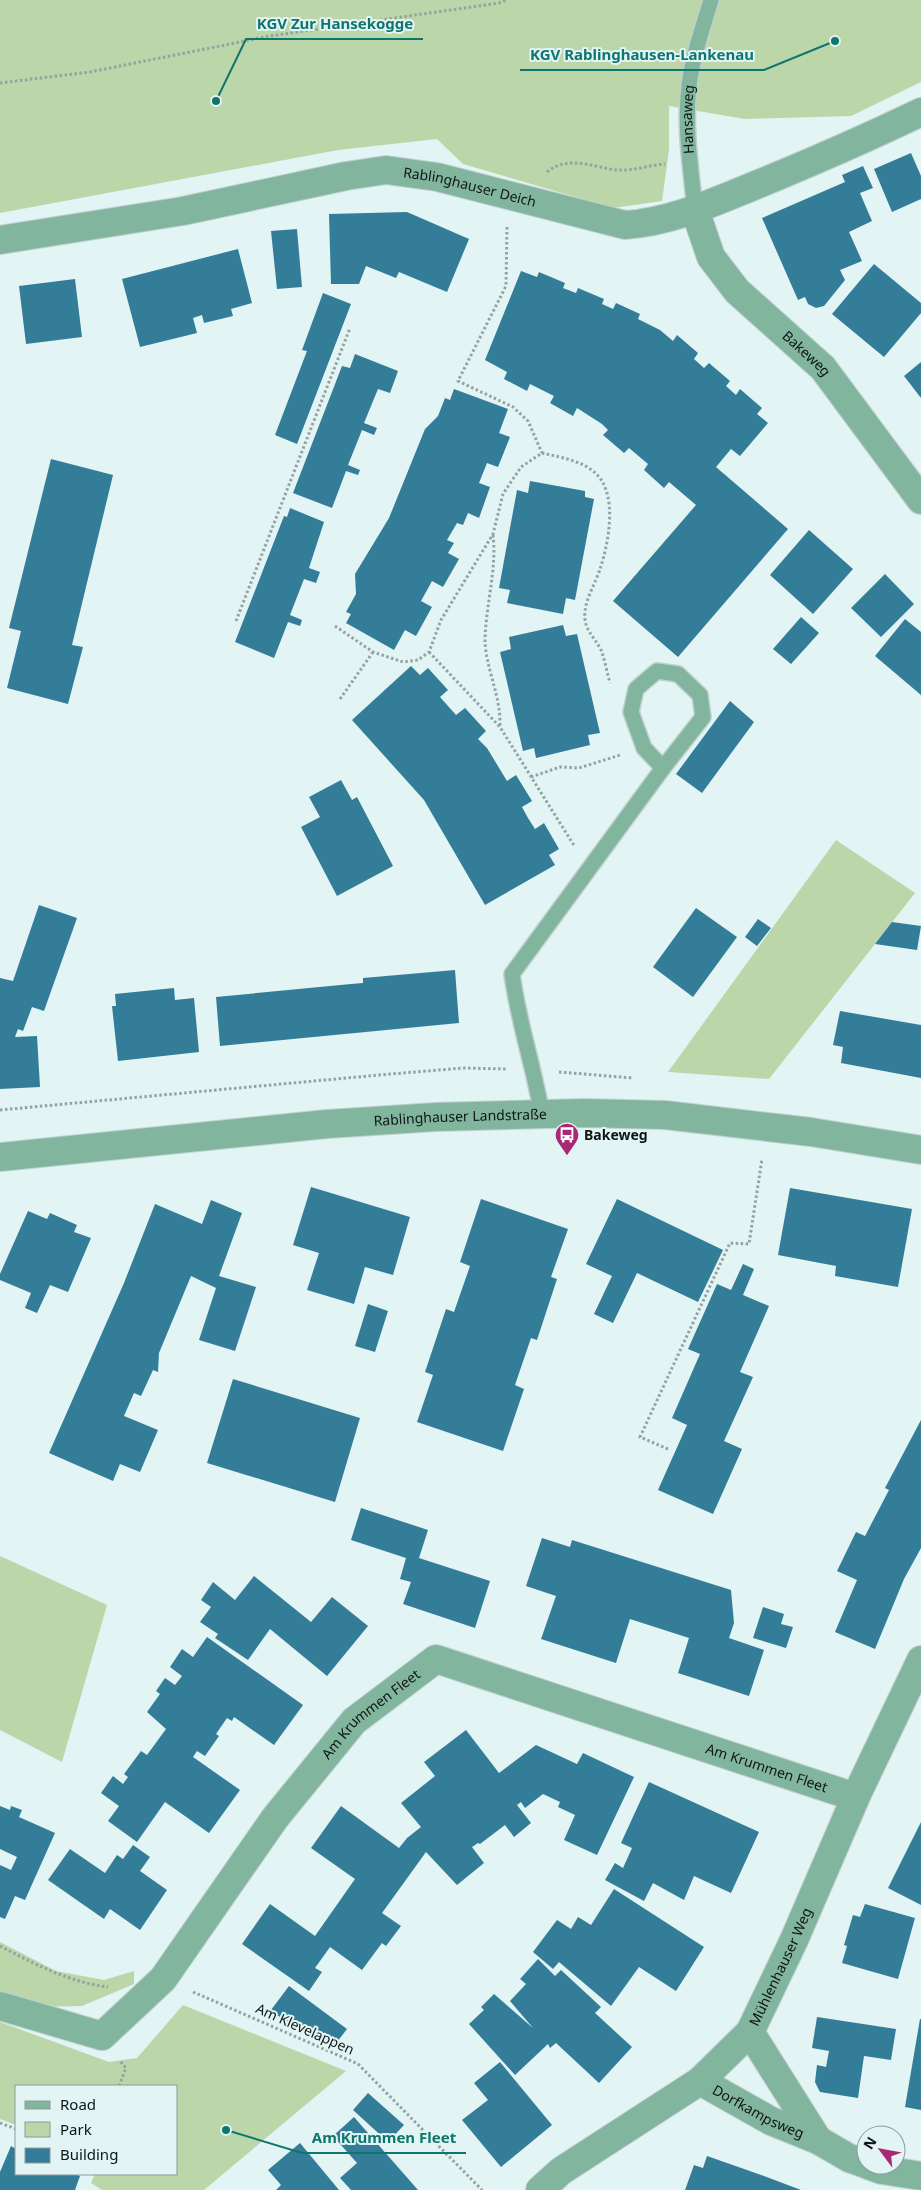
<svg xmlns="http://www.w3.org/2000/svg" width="921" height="2190" font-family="'Noto Sans',sans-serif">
  <rect width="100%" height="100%" fill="#e2f4f4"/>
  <!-- green -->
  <path fill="#bbd6a9" d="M0,0H921V82L851,116L745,119L669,106V150L662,201L613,208L463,164L437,139L338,150L0,213Z
    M836,840L915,893L769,1079L668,1072Z
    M0,1556L107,1605L62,1762L0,1730Z
    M0,1942L56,1971L104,1980L134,1971V1984L82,2006L31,2007L0,1996Z
    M183,2005L346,2071L204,2190H102L91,2183L95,2174H176V2086H16V2125L0,2119V2022L109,2062L137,2058Z"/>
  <!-- building -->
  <path fill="#347d98" d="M911,153L921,176V199L892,212L874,169Z
    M863,166L873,188L860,193L872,221L849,232L862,261L840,270L845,280L824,306L816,308L808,304L805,297L798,300L762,218L845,182L842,175Z
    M407,212L469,239L447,292L399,272L396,278L366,266L359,284H331L329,214Z
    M297,229L302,287L277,289L271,231Z
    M238,249L252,303L231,309L233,316L204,323L202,315L193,318L197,333L140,347L122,279Z
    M874,264L921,303V313L884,357L832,314Z
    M521,271L537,277L539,272L565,283L563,288L576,293L578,288L604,299L602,304L613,309L616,303L640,314L638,319L660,330L673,341L677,335L698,353L694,359L704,368L709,363L730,381L726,386L736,395L740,389L762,408L757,414L768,423L740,456L731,449L716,467L788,529L678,657L613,601L696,505L669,482L664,488L644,470L648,464L629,448L624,453L603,435L608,430L602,424L577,408L573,416L550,403L554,396L530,384L527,391L504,379L507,372L485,360Z
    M75,279L82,337L26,344L19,286Z
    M323,293L351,304L297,444L275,435L307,351L302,350Z
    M355,354L398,371L390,393L378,389L364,423L377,428L374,435L362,430L348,465L360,470L358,475L346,471L332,508L293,493L342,366L350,368Z
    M921,362V398L904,376Z
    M454,389L508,409L499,433L510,437L498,467L487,463L479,483L490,487L479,518L468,513L463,525L457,523L447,540L454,543L448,553L459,559L443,587L432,581L426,592L421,601L432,607L416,636L405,630L394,650L346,623L351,614L346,612L356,594L355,574L389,518L425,429L438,416L445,398L450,400Z
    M51,459L113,475L72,645L83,647L68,704L7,688L21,631L9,628Z
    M530,481L585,491V497L594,499L575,600L566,598L563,614L507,603L510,590L499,588L517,490L528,493Z
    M290,508L324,522L309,568L320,572L316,583L304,579L290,615L302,620L300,626L288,622L274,658L235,642L284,516L287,517Z
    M809,530L853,569L813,614L770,575Z
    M885,574L914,604L881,637L851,608Z
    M801,617L819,633L791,664L773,649Z
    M905,619L921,632V695L875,656Z
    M563,625L566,636L577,634L600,733L588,735L590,745L536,758L534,748L523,751L500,652L511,649L509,637Z
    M411,666L420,675L428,668L448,690L440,697L456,715L465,708L486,731L478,739L487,748L507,781L516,775L532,801L522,807L528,818L535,829L544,823L559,849L549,855L555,865L485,905L424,800L352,720Z
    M730,701L754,722L702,793L676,774Z
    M341,780L352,800L357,797L393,866L337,896L301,827L320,817L309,797Z
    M39,905L77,918L44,1011L32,1007L23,1031L18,1029L15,1037L37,1036L40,1087L0,1089V978L13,981Z
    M696,908L737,937L693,997L653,967Z
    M758,919L771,928L757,946L745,937Z
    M892,922L921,926L917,950L875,944Z
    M455,970L459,1023L220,1046L216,997L351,984L363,983V978Z
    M174,988L175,1000L194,998L199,1052L118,1061L112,1006H116L115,994Z
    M840,1011L921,1025V1078L841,1063L843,1047L833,1045Z
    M311,1187L410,1217L393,1275L365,1267L354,1304L307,1290L319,1253L293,1245Z
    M790,1188L912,1209L898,1287L835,1276L836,1266L778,1255Z
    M481,1199L568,1229L551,1277L557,1279L537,1340L531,1338L515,1385L524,1389L503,1451L417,1422L433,1375L425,1372L446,1309L454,1312L470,1266L460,1262Z
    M617,1199L723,1250L698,1302L637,1273L613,1323L594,1314L612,1276L586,1264Z
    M211,1200L242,1213L219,1276L256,1287L235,1351L199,1340L216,1288L191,1276L159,1353L158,1372L153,1370L141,1396L134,1393L124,1416L158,1430L140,1472L120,1464L113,1481L49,1453L124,1283L155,1204L202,1224Z
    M28,1211L47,1219L50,1213L77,1225L74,1232L91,1238L68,1292L50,1285L37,1313L25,1308L31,1293L0,1280V1274Z
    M743,1264L754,1269L743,1295L769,1306L740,1372L753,1377L724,1441L742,1449L713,1514L658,1490L687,1425L672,1418L700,1354L688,1349L717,1284L731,1290Z
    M368,1304L388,1311L375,1352L355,1346Z
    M233,1379L360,1418L335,1502L207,1463Z
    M921,1420V1548L904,1579L875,1649L835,1632L857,1580L837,1571L856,1532L865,1536L889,1490L885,1488Z
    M361,1508L428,1530L419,1558L490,1581L475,1628L403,1604L411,1582L400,1579L406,1558L351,1540Z
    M542,1538L570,1547L572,1540L731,1590L734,1623L729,1638L764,1650L749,1696L678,1673L689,1638L630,1619L616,1663L541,1639L556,1596L526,1586Z
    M254,1576L311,1622L332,1597L368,1626L327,1676L270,1629L248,1660L215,1638L218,1634L200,1622L211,1607L201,1600L213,1582L235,1600Z
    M763,1607L784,1614L781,1624L793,1627L786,1648L753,1638Z
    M207,1637L303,1705L274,1745L234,1717L232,1721L227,1718L216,1734L219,1736L205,1756L197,1751L193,1757L240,1790L209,1833L165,1802L137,1842L108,1821L119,1806L101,1793L113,1776L123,1784L128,1777L124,1774L141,1751L147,1755L166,1729L147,1712L160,1694L156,1691L165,1678L175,1685L182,1676L170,1667L182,1649L193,1657Z
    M466,1730L499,1773L536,1745L577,1764L583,1753L634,1777L597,1855L564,1840L575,1815L558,1807L560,1802L543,1794L525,1808L521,1802L517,1805L531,1823L514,1837L505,1825L480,1844L478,1843L472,1847L484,1863L457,1885L426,1852L382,1913L401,1926L386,1946L382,1943L362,1970L330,1947L315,1968L322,1972L309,1991L242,1944L270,1904L315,1936L355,1879L311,1848L341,1806L399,1848L407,1838L421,1827L401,1803L435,1776L424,1762Z
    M649,1782L759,1832L731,1893L694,1876L684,1900L653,1883L644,1901L605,1880L615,1863L623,1868L632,1848L621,1843Z
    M0,1806L10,1810L11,1806L22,1810L19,1817L55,1833L25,1900L15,1896L5,1919L0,1917V1865L11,1870L17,1857L0,1849Z
    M921,1822V1905L888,1888Z
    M133,1845L150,1857L140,1871L167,1890L140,1930L110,1909L104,1919L48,1880L70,1849L105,1873L117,1855L123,1859Z
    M614,1889L704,1947L676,1991L639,1967L611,2006L559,1962L553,1969L533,1952L557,1920L571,1929L578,1917L591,1925Z
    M865,1904L915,1918L898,1979L842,1963L847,1946L844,1945L853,1915L860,1917Z
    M538,1959L555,1976L561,1970L601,2007L595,2013L632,2047L599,2083L556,2043L550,2048L548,2044L515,2075L469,2024L484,2010L481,2007L494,1994L533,2028L510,2001L526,1984L520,1979Z
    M289,1986L347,2029L334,2046L318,2034L290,2025L271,2010Z
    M817,2017L896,2029L891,2060L864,2056L858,2098L820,2092L815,2082L817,2065L826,2067L829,2051L812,2048Z
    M920,2019H921V2110L905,2107Z
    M500,2062L552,2125L501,2167L462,2120L488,2100L474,2083Z
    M368,2093L404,2125L388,2142L353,2110Z
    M354,2117L418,2190H351L340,2178L357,2163L333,2136Z
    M300,2143L339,2190H276L281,2185L268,2170Z
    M11,2146L16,2149V2174H75L80,2176L75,2190H0V2172Z
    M707,2156L764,2176L801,2190H685L694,2165L703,2168Z"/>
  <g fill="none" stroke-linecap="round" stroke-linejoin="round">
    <defs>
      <g id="service">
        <path id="s1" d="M695,210C691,169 684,127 689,86C692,57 703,28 711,0"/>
        <path d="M657,671L678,674L700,695L703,717L663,768L644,748L631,712L636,689Z"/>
        <path d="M542,1115C534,1067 518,1021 512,974L663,768"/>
      </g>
      <g id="minor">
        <path id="s2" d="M695,210L711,257L737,291L823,368L921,500"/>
        <path id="s3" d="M0,240L183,211L346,176L386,170L437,177L625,225C671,222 714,202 756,185C812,162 867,138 921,112"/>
        <path id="s4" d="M0,2006L102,2036L163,1979L275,1818L354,1721L436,1659L855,1797"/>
        <path d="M750,2032L818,2140"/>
        <path id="s5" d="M700,2081L771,2121L818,2140L849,2158L866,2164"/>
        <path d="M868,2165L882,2170L921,2176"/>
        <path id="s6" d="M540,2190L561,2171L700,2081L750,2032L794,1940L857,1794L921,1660"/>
      </g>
      <g id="tertiary">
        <path id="s7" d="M0,1157L327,1124L436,1117L584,1113L665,1115L811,1132L921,1150"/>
      </g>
    </defs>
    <!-- service casing -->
    <use href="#service" stroke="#c0d0d0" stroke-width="18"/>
    <!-- minor casing -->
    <use href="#minor" stroke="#c0d0d0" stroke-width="30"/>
    <!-- tertiary casing -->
    <use href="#tertiary" stroke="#c0d0d0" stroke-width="30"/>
    <!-- path -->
    <path stroke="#95a2a2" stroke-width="3" stroke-dasharray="2.5 2.5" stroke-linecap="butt" d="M0,83L90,72L270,36L499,3L507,0
      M547,172C569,154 594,168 618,170C633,171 650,165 665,164
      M507,227L506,286L458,381L513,407L528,421L542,453
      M493,535C497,569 486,604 485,639C485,667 501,695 500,726
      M236,621L350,328
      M335,626L373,652L403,662L418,660L429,652L441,620L493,534L503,494L521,467L542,453C559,457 579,460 593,471C619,491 609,542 600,569C596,582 586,598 585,612C583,629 594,636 601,650C605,660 607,673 610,683
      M429,652L500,727L575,847
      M340,699L373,652
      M531,777L560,767L579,768L620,755
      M559,1072L633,1078
      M0,1110L379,1075L463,1068L506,1069
      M668,1449L640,1437L730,1243L749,1244L762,1159
      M0,1946C35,1964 68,1982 108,1987
      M193,1992L358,2064L482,2190
      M119,2086L126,2068L120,2061
      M0,2123L16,2129"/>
    <!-- service -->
    <use href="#service" stroke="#82b59d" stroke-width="15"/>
    <!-- minor -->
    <use href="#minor" stroke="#82b59d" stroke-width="28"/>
    <!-- tertiary -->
    <use href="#tertiary" stroke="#82b59d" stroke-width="28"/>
  </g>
  <!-- icons -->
  <defs>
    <symbol id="bus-pin" viewBox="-11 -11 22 30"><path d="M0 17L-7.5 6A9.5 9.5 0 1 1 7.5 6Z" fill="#a82876" stroke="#e2f4f4"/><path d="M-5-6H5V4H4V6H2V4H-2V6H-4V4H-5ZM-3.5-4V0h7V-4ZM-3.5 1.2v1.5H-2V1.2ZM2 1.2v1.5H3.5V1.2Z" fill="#fff"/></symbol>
  </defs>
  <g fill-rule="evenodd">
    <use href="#bus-pin" x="553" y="1121" width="28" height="38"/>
  </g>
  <g text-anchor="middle" stroke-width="4" stroke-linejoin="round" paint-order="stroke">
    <!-- street labels -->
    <g font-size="14" fill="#0e1515" stroke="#e2f4f4">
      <text dy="5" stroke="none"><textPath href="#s1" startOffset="91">Hansaweg</textPath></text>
      <text dy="5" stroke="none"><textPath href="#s3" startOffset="478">Rablinghauser Deich</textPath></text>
      <text dy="5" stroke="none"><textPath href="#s2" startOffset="186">Bakeweg</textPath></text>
      <text dy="5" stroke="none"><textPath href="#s7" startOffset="462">Rablinghauser Landstraße</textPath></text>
      <text dy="5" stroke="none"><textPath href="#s4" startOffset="528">Am Krummen Fleet</textPath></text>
      <text dy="5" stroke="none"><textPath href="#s4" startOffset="962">Am Krummen Fleet</textPath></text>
      <text dy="5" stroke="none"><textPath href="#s6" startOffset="336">Mühlenhauser Weg</textPath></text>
      <text transform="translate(305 2029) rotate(24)" y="5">Am Klevelappen</text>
      <text dy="5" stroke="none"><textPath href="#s5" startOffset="66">Dorfkampsweg</textPath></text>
    </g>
    <!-- poi labels -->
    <g font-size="14" font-weight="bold" fill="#0e1515" stroke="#e2f4f4" text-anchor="start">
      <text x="584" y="1140">Bakeweg</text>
    </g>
  </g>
  <!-- callouts -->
  <path fill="none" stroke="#0f766e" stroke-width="2" d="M216 101L246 39H423M835 41L764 70H520M226 2130L302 2153H466"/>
  <g fill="#0f766e" stroke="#e2f4f4" stroke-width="2">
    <circle cx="216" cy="101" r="5"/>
    <circle cx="835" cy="41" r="5"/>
    <circle cx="226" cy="2130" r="5"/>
  </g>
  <g font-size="15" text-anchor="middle" font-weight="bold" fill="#0f766e" stroke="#e2f4f4" stroke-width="4" stroke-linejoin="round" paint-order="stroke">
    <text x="335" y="29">KGV Zur Hansekogge</text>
    <text x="642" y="60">KGV Rablinghausen-Lankenau</text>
    <text x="384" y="2143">Am Krummen Fleet</text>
  </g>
  <!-- legend -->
  <rect x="15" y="2085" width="162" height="90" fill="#e2f4f4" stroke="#8d9b9b"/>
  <rect x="25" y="2101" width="25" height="8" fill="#82b59d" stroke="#8d9b9b"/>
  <text x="60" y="2110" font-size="15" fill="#0e1515">Road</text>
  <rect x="25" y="2122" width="25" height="15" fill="#bbd6a9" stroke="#8d9b9b"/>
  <text x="60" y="2135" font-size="15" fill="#0e1515">Park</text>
  <rect x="25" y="2148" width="25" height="15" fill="#347d98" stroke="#8d9b9b"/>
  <text x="60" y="2160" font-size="15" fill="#0e1515">Building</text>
  <!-- north arrow -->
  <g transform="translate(881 2150) rotate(302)"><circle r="24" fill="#e2f4f4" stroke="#8d9b9b"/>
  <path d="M0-4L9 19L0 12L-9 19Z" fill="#a82876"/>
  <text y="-8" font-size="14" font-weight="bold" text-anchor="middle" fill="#0e1515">N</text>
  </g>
</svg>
